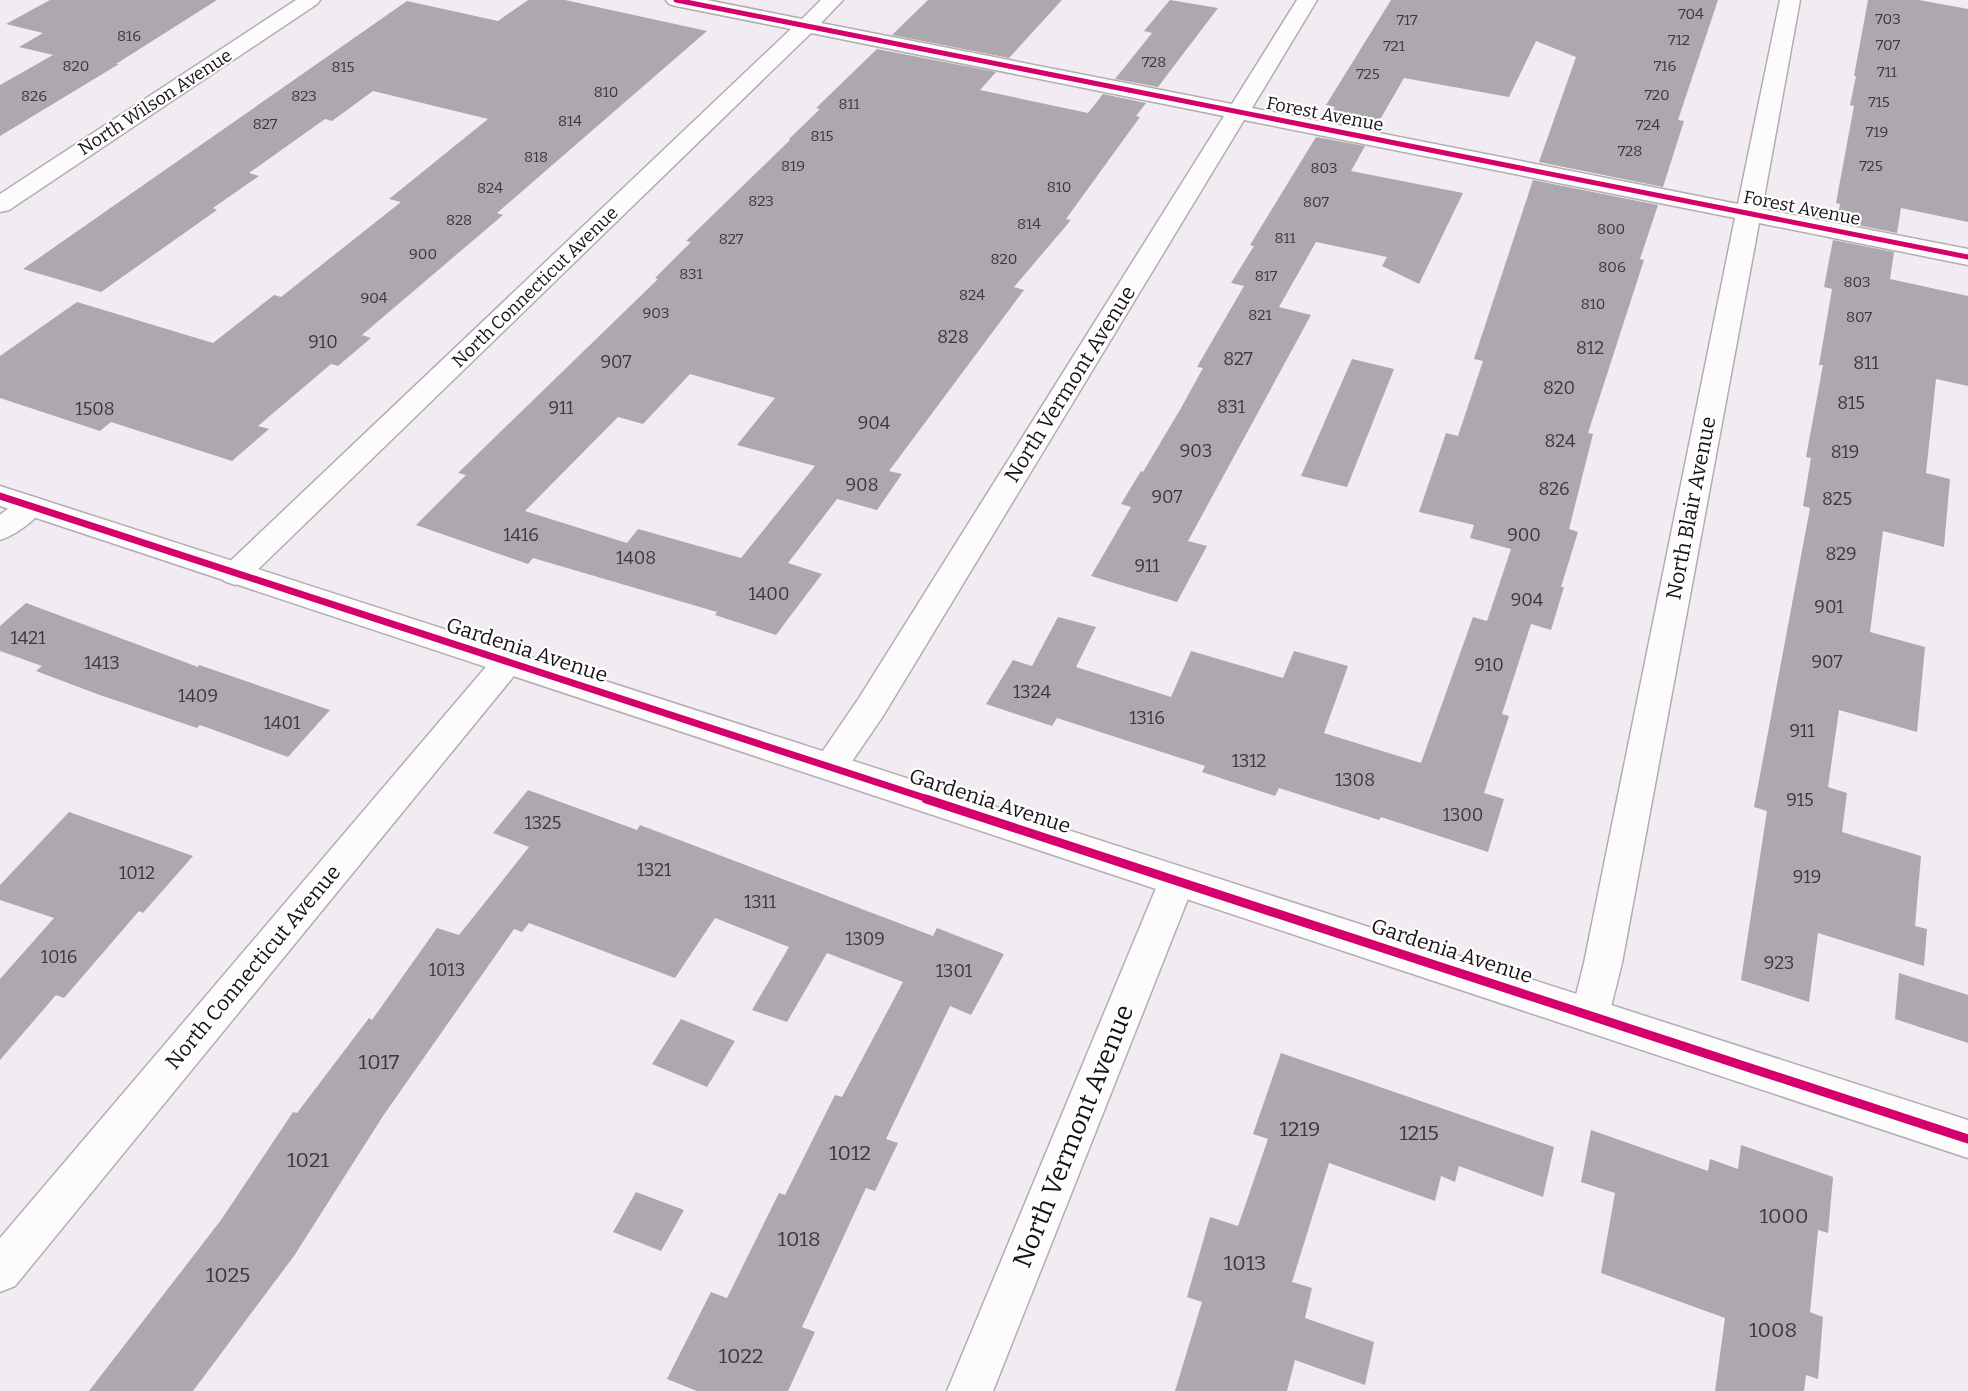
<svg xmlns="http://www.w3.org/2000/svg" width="1968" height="1391" font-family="Bitter,serif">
  <rect width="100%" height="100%" fill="#f2ecf2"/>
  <!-- building -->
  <path fill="#ada8ad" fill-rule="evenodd" d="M50,0H217L116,64H119L0,136V85L53,55L19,47L43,33L6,24Z
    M528,0H565L707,31L497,213L503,215L362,335L371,338L338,366L331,364L258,426L269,429L232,461L111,422L100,431L0,398V356L77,302L213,343L274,295L281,297L401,202L389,199L488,119L373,91L332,121L325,119L249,173L259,176L213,208L217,210L101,292L23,269L407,1L498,21Z
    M928,0H1062L1009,58L892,35Z
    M1170,0L1218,8L1158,87L1115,79L1152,33L1144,31Z
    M1391,0H1718L1678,120L1684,121L1663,187L1539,162L1576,57L1536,41L1509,97L1404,78L1374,130L1327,120L1335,107L1326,105Z
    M1868,0H1919L1968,9V222L1901,208L1897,233L1837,221L1840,204L1836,203L1854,106L1850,105L1856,76H1854Z
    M877,49L996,72L980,90L1088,113L1103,94L1146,103L1136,116L1140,117L1066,219L1071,220L1014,287L1024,290L889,471L902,474L877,510L837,499L788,563L822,574L776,635L715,615L717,612L533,558L528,564L416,525L466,475L458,473L658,279L655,278L691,242L686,241L790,140L789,139L820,109L816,108ZM690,374L775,398L737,445L815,466L741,558L638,529L627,543L525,511L618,417L643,424Z
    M1316,137L1365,146L1351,171L1463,193L1419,284L1382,266L1387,257L1316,242L1279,307L1311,315L1188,541L1207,546L1177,602L1091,576L1131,507L1121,504L1141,471L1143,472L1181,408L1203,368L1197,367L1244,286L1231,283L1254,246L1250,245Z
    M1533,180L1658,205L1640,259L1644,260L1588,433L1593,434L1569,529L1578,532L1561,587H1564L1551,630L1531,624L1502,714L1509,716L1484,793L1504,799L1488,852L1381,817L1379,820L1279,788L1275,796L1202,772L1205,766L1057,718L1052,726L986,704L1013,660L1032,666L1058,617L1096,627L1076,667L1171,697L1191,651L1283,678L1294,651L1348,666L1324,733L1421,763L1473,617L1487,621L1511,549L1470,538L1474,525L1419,512L1446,433L1458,436L1483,361L1474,359Z
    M1833,240L1894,252L1890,279L1968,296V386L1936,379L1926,473L1950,479L1944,547L1883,531L1870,632L1925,647L1917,732L1839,710L1828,787L1847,793L1842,832L1921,856L1915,926L1927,929L1924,966L1818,933L1809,1002L1741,980L1767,811L1754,807L1810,508L1803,506L1811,458L1806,457L1823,365H1819L1832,289L1824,287Z
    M1352,359L1394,369L1347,487L1301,476Z
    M26,603L198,667L199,665L330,710L288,757L200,725L197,728L97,694L36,671L42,666L0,651V626Z
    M528,790L637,830L640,825L933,936L937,928L1004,954L971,1015L950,1006L886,1139L898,1143L875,1191L866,1188L802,1327L815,1332L788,1391H697L667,1379L711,1292L727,1298L779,1193L785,1195L835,1095L842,1097L903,982L827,953L787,1022L752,1010L789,947L715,918L675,978L529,923L522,932L514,929L383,1116L294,1256L193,1391H89L221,1220L293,1112L297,1113L369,1018L372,1020L437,928L459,935L529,847L493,833Z
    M69,812L193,856L143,913L139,911L64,998L56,995L0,1060V979L54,918L0,900V885Z
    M1899,973L1968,995V1043L1895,1019Z
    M681,1019L735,1041L707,1087L652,1064Z
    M1281,1053L1554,1147L1543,1197L1459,1166L1455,1182L1441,1176L1435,1201L1329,1163L1292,1282L1312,1288L1305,1318L1374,1342L1365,1385L1295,1360L1287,1391H1175L1202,1302L1187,1297L1210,1217L1238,1226L1268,1139L1253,1134Z
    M1591,1130L1708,1171L1710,1159L1738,1169L1741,1145L1833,1177L1828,1233L1818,1230L1810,1312L1823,1317L1818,1379L1806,1375L1804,1391H1715L1725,1318L1601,1273L1615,1193L1581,1182Z
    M636,1192L684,1210L661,1251L613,1232Z"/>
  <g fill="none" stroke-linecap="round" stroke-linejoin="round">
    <defs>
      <path id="street" d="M296,0H320L317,4L9,210L0,212V194Z
        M666,0H707L802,19L821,0H843L821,23L1232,104L1297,0H1317L1252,108L1738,204L1780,0H1800L1762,209L1968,249V265L1759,223L1622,963L1609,1015L1604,1027L1590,1032L1576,1027L1571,1015L1584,963L1735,218L1244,120L883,716L842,776L830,780L818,776L813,767L818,758L859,698L1224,116L811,33L246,581L235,585L224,581L220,574L224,567L791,29L676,6L669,4Z
        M30,496L40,499L45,506C36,520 16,535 0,540V515L20,499Z
        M507,651L518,655L523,663L518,671L15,1286L0,1292V1238L496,655Z
        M1177,866L1190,871L1195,881L993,1391H947L1159,881L1164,871Z"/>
      <path id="secondary" d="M0,486L1968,1120V1158L0,506Z"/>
    </defs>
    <!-- street casing -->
    <use href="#street" stroke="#b2adb2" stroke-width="3"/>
    <!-- secondary casing -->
    <use href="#secondary" stroke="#b2adb2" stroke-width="3"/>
    <!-- street -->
    <use href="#street" fill="#fdfcfd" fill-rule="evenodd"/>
    <!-- secondary -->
    <use href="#secondary" fill="#fdfcfd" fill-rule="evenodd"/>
    <defs>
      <path id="cycleway-far2" d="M676,0L1968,257"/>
      <path id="cycleway-far1" d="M0,496L931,800"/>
      <path id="cycleway" d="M926,799L1968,1139"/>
    </defs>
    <!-- cycleway-far2 casing -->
    <use href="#cycleway-far2" stroke="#fff" stroke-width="8"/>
    <!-- cycleway-far1 casing -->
    <use href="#cycleway-far1" stroke="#fff" stroke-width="10"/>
    <!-- cycleway casing -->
    <use href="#cycleway" stroke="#fff" stroke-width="13"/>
    <!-- cycleway-far2 -->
    <use href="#cycleway-far2" stroke="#d6006c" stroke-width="5"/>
    <!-- cycleway-far1 -->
    <use href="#cycleway-far1" stroke="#d6006c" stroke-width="7"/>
    <!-- cycleway -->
    <use href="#cycleway" stroke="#d6006c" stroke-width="9"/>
  </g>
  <g text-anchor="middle" stroke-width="4.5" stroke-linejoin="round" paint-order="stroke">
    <!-- far-number labels -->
    <g font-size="15" fill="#3c383c">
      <text x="1691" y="19">704</text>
      <text x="1888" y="24">703</text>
      <text x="1407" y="25">717</text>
      <text x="129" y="41">816</text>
      <text x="1679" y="45">712</text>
      <text x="1888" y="50">707</text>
      <text x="1394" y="51">721</text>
      <text x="1154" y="67">728</text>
      <text x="76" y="71">820</text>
      <text x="1665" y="71">716</text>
      <text x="343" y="72">815</text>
      <text x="1887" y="77">711</text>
      <text x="1368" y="79">725</text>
      <text x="606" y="97">810</text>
      <text x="1657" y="100">720</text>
      <text x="34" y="101">826</text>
      <text x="304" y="101">823</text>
      <text x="1879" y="107">715</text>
      <text x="849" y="109">811</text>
      <text x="570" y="126">814</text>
      <text x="265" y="129">827</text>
      <text x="1648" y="130">724</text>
      <text x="1877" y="137">719</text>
      <text x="822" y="141">815</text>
      <text x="1630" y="156">728</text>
      <text x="536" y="162">818</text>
      <text x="793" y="171">819</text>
      <text x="1871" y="171">725</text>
      <text x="1324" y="173">803</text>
      <text x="1059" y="192">810</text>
      <text x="490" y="193">824</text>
      <text x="761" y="206">823</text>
      <text x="1316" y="207">807</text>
      <text x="459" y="225">828</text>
      <text x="1029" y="229">814</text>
      <text x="1611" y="234">800</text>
      <text x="1285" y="243">811</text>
      <text x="731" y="244">827</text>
      <text x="423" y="259">900</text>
      <text x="1004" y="264">820</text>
      <text x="1612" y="272">806</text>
      <text x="691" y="279">831</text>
      <text x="1266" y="281">817</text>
      <text x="1857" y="287">803</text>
      <text x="972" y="300">824</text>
      <text x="374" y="303">904</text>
      <text x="1593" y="309">810</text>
      <text x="656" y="318">903</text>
      <text x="1260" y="320">821</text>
      <text x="1859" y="322">807</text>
    </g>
    <!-- far-street labels -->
    <g font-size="18" fill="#161216" stroke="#fff">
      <text transform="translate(155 102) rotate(-33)" y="6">North Wilson Avenue</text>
      <text transform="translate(1325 114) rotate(11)" y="6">Forest Avenue</text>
      <text transform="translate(1802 208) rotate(11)" y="6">Forest Avenue</text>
      <text transform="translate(535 287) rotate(-44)" y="6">North Connecticut Avenue</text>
    </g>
    <!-- number labels -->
    <g font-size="18" fill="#3c383c">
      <text x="953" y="343">828</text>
      <text x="323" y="348">910</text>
      <text x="1590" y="354">812</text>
      <text x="1238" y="365">827</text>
      <text x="616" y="368">907</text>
      <text x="1866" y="369">811</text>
      <text x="1559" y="394">820</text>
      <text x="1851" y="409">815</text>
      <text x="1231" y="413">831</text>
      <text x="561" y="414">911</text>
      <text x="95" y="415">1508</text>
      <text x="874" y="429">904</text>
      <text x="1560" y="447">824</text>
      <text x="1196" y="457">903</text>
      <text x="1845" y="458">819</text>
      <text x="862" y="491">908</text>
      <text x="1554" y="495">826</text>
      <text x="1167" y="503">907</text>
      <text x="1837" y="505">825</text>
      <text x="521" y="541">1416</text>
      <text x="1524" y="541">900</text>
      <text x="1841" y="560">829</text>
      <text x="636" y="564">1408</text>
      <text x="1147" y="572">911</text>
      <text x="769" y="600">1400</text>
      <text x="1527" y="606">904</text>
      <text x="1829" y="613">901</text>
      <text x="28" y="644">1421</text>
      <text x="1827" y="668">907</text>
      <text x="102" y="669">1413</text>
      <text x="1489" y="671">910</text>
      <text x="1032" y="698">1324</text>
      <text x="198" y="702">1409</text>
      <text x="1147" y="724">1316</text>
      <text x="282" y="729">1401</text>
      <text x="1802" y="737">911</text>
      <text x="1249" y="767">1312</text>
      <text x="1355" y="786">1308</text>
      <text x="1800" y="806">915</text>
      <text x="1463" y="821">1300</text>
      <text x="543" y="829">1325</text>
      <text x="654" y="876">1321</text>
      <text x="137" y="879">1012</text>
      <text x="1807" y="883">919</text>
      <text x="760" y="908">1311</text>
      <text x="865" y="945">1309</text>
      <text x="59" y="963">1016</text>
      <text x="1779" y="969">923</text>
      <text x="447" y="976">1013</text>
      <text x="954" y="977">1301</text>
    </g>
    <!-- street labels -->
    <g font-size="21" fill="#161216" stroke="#fff">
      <text transform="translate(1070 384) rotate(-58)" y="7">North Vermont Avenue</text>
      <text transform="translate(1691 508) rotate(-79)" y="7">North Blair Avenue</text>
      <text transform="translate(527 650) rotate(18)" y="7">Gardenia Avenue</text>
      <text transform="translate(990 801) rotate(18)" y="7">Gardenia Avenue</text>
      <text transform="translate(1452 951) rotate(18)" y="7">Gardenia Avenue</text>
      <text transform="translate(253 967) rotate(-50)" y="7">North Connecticut Avenue</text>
    </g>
    <!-- near-number labels -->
    <g font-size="21" fill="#3c383c">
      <text x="379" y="1069">1017</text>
      <text x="1300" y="1136">1219</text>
      <text x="1419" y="1140">1215</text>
      <text x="850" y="1160">1012</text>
      <text x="308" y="1167">1021</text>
      <text x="1784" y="1223">1000</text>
      <text x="799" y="1246">1018</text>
      <text x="1245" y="1270">1013</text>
      <text x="228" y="1282">1025</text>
      <text x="1773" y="1337">1008</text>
      <text x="741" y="1363">1022</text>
    </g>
    <!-- near-street labels -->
    <g font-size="26" fill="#161216" stroke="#fff">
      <text transform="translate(1073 1136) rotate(-68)" y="9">North Vermont Avenue</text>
    </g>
  </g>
</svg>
